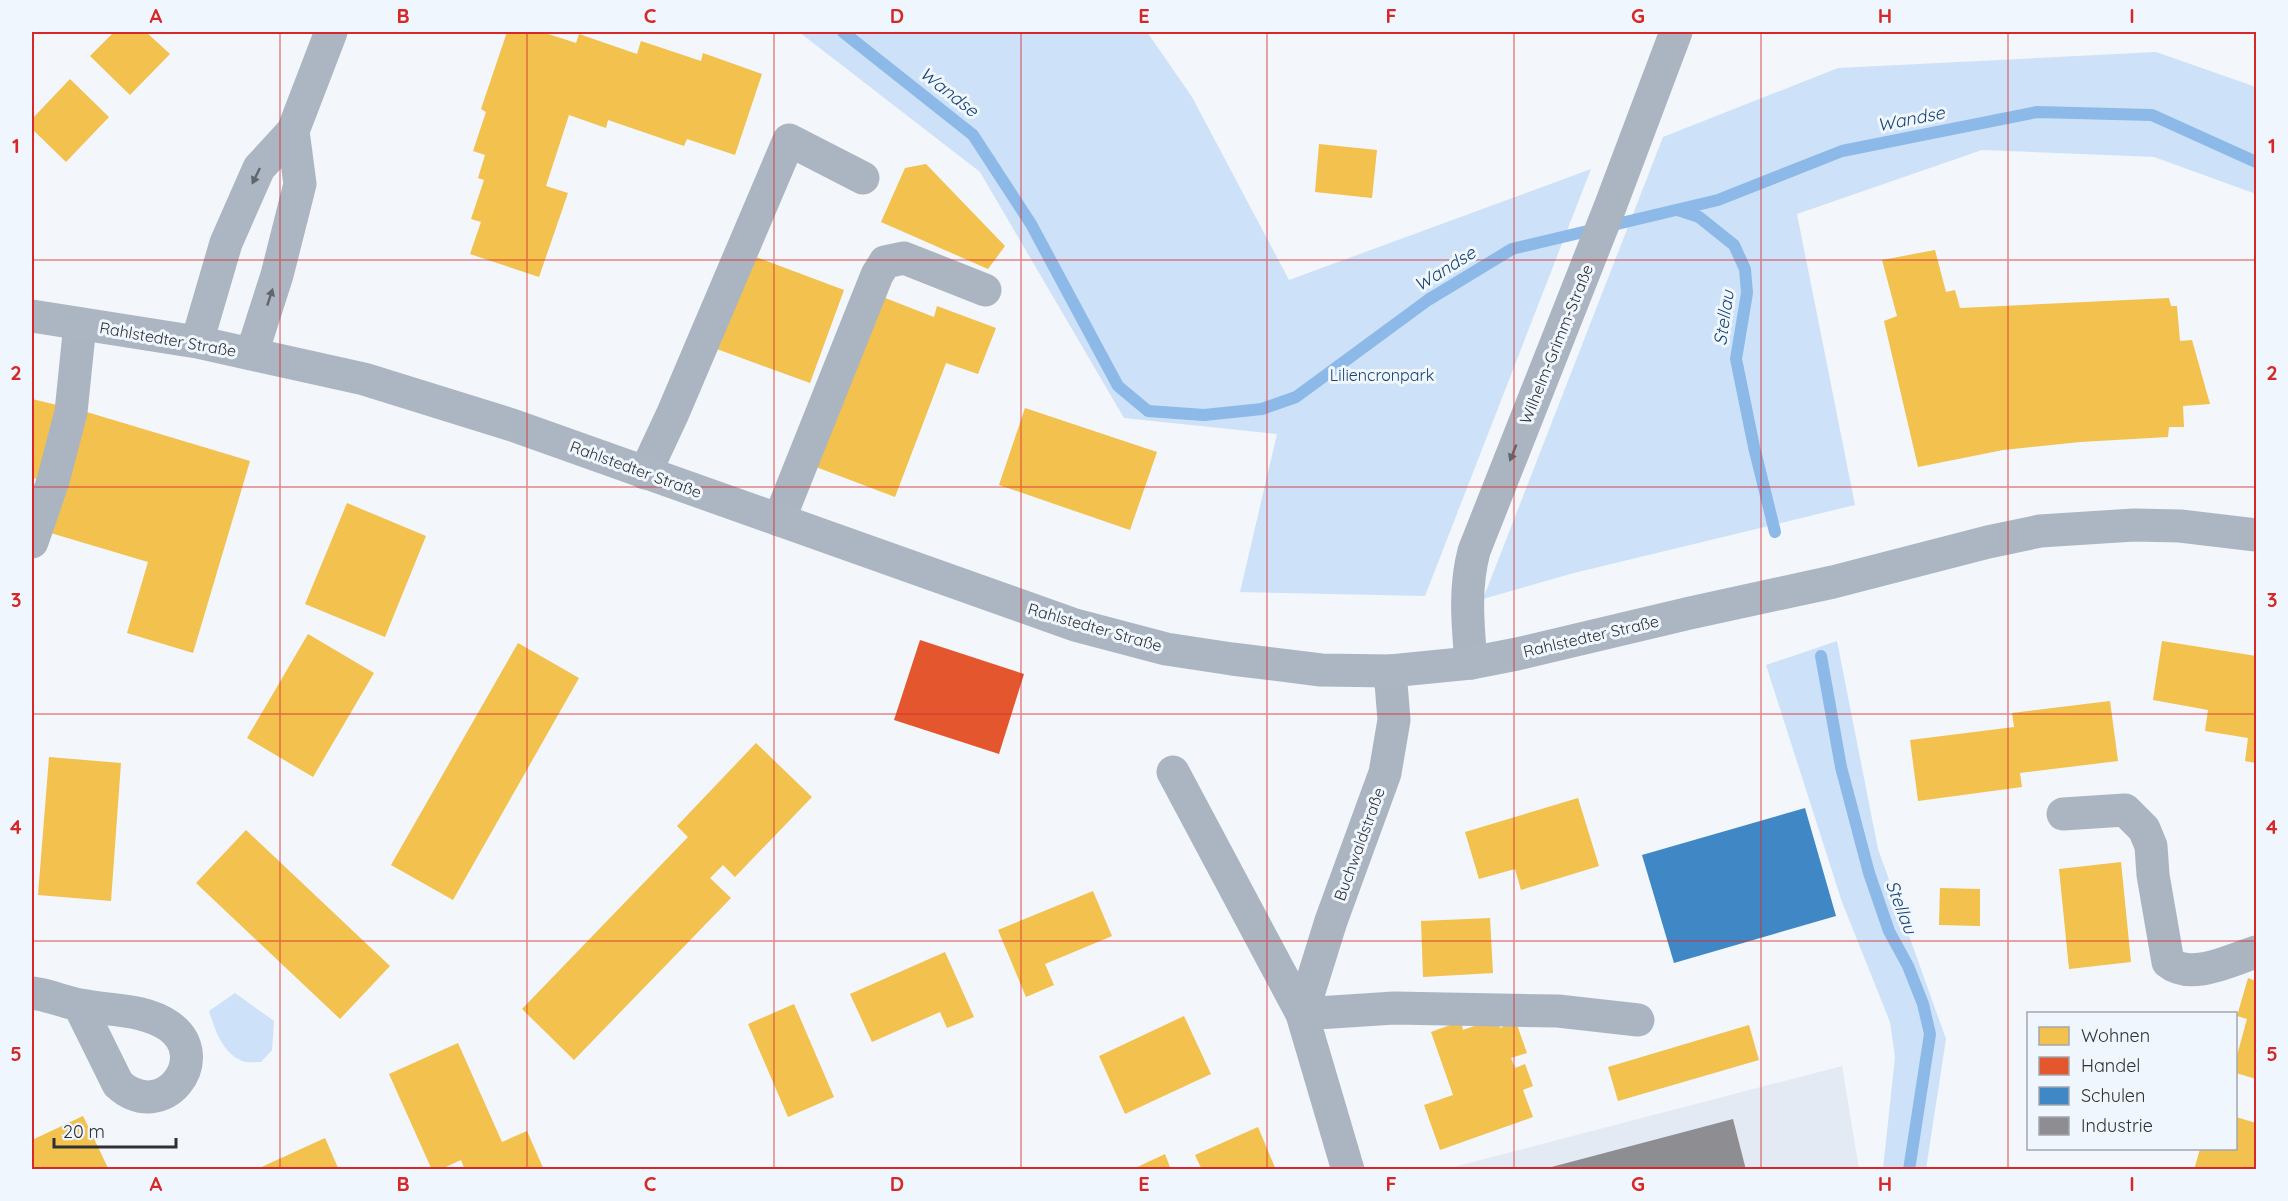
<svg xmlns="http://www.w3.org/2000/svg" width="2288" height="1201" font-family="Quicksand,sans-serif">
  <rect width="100%" height="100%" fill="#f3f6fa"/>
  <!-- built -->
  <path fill="#e3eaf3" d="M1842,1066L1859,1169L1442,1170Z"/>
  <!-- green -->
  <path fill="#cde2f9" d="M799,32H1147L1192,97L1289,280L1591,169L1425,596L1240,592L1277,434L1124,418L980,172Z
    M2156,52L2256,87V194L2154,157L1982,150L1797,214L1855,505L1574,573L1483,599L1663,137L1838,68Z
    M1837,641L1878,849L1946,1039L1926,1169H1883L1895,1057L1890,1022L1842,902L1766,665Z
    M235,993L274,1021L272,1050L261,1062C255,1062 247,1063 242,1061C222,1052 215,1030 209,1011Z"/>
  <!-- homes -->
  <path fill="#f2c14e" d="M114,32H146L170,54L130,95L90,56Z
    M507,32H542L576,43L579,34L637,54L641,41L701,61L703,53L762,74L735,155L687,139L684,146L608,120L606,128L569,115L546,186L568,193L539,277L470,254L481,222L471,219L484,180L478,178L485,155L473,151L486,112L481,109Z
    M70,79L109,117L66,162L32,129V119Z
    M1319,144L1377,150L1372,198L1315,192Z
    M926,164L1005,246L988,269L881,222L905,168Z
    M1935,250L1946,292L1955,290L1960,308L2169,298L2171,306H2177L2180,341L2192,340L2210,404L2183,406L2184,427H2169L2168,437L2080,442L2003,450L1918,467L1884,321L1897,316L1882,260Z
    M748,254L844,290L810,383L714,348Z
    M880,296L934,317L937,306L996,328L978,374L946,363L895,497L816,467Z
    M32,399L61,406L42,480L32,478Z
    M1025,408L1157,452L1130,530L999,485Z
    M80,410L250,461L193,653L127,633L148,562L44,531Z
    M347,503L426,536L385,637L305,604Z
    M308,634L374,673L313,777L247,738Z
    M2162,641L2256,656V763L2245,761L2248,738L2205,731L2208,710L2153,700Z
    M518,643L579,678L453,900L391,865Z
    M2110,701L2118,761L2020,773L2022,787L1918,801L1910,740L2014,727L2012,713Z
    M756,743L812,797L735,877L723,865L710,878L731,898L574,1060L522,1009L688,837L677,826Z
    M49,757L121,763L111,901L38,895Z
    M1578,798L1599,866L1521,890L1515,869L1479,879L1465,832Z
    M246,830L390,966L340,1019L196,883Z
    M2121,862L2131,962L2069,969L2059,869Z
    M1940,888L1980,889V926L1939,925Z
    M1093,891L1112,936L1045,964L1054,985L1026,997L998,930Z
    M1490,918L1493,973L1423,977L1421,921Z
    M945,952L974,1017L947,1028L940,1012L872,1042L850,994Z
    M2248,978L2256,981V1079L2236,1073V1059L2247,1019L2237,1016Z
    M794,1004L834,1097L788,1117L748,1024Z
    M1184,1016L1211,1074L1125,1114L1099,1056Z
    M1497,1018L1500,1028L1516,1022L1527,1053L1511,1058L1515,1068L1525,1064L1533,1086L1523,1090L1533,1117L1440,1150L1424,1105L1453,1095L1431,1032L1461,1021L1463,1030Z
    M1749,1025L1759,1060L1618,1101L1608,1067Z
    M458,1043L502,1142L527,1131L544,1170H465L461,1160L439,1170H432L389,1074Z
    M83,1116L109,1170H32V1140Z
    M2236,1117L2256,1123V1170H2194L2200,1149L2236,1148Z
    M1258,1127L1276,1170H1202L1195,1155Z
    M325,1138L339,1170H255Z
    M1165,1154L1171,1170H1131Z"/>
  <!-- shops -->
  <path fill="#e4572e" d="M920,640L1024,674L999,754L894,720Z"/>
  <!-- schools -->
  <path fill="#3f88c5" d="M1805,808L1836,916L1674,963L1642,855Z"/>
  <!-- industry -->
  <path fill="#8d8d92" d="M1733,1119L1746,1170H1544V1169Z"/>
  <g fill="none" stroke-linecap="round" stroke-linejoin="round">
    <!-- stream -->
    <path stroke="#8db9e8" stroke-width="12" d="M843,32L973,135L1031,224L1118,386L1148,411L1204,415L1262,409L1296,397L1428,300L1512,249L1718,200L1842,151L2037,112L2152,115L2256,162
      M1678,210L1699,217L1734,245L1745,269L1747,293L1736,359L1754,447L1775,532
      M1821,656L1841,767L1869,873L1889,931L1908,966L1923,1004L1930,1034L1909,1170"/>
    <!-- minor -->
    <path stroke="#abb5c2" stroke-width="33" d="M645,473L673,413L789,140L863,178
      M779,520L877,275L885,262L904,258L985,290
      M32,542L53,481L71,412L80,324
      M1471,663C1468,625 1464,589 1474,551L1610,207L1676,32
      M1173,772L1302,1014L1394,1008L1558,1011L1638,1020
      M2063,814L2125,810L2144,829L2151,846L2153,875L2168,962C2191,981 2231,960 2256,952
      M32,993C49,995 63,1002 80,1005C109,1011 143,1008 169,1026C214,1058 163,1125 118,1084L79,1005
      M1348,1170L1302,1014L1331,921L1385,773L1394,720L1390,671"/>
    <!-- major -->
    <path stroke="#abb6c2" stroke-width="33" d="M32,316L197,342L364,379L512,425L1075,625L1166,649L1232,659L1321,670L1390,671L1471,663L1517,654L1690,613L1833,582L1988,542L2040,531L2134,525L2180,526L2256,535
      M197,342L226,243L259,168L293,131L331,32
      M252,353L277,275L300,184L293,131"/>
  </g>
  <!-- one-way arrows -->
  <defs><path id="oneway-solid" d="M-6-.8H1V-3.2L6.5 0L1 3.2V.8H-6Z" transform="scale(1.5)"/></defs>
  <g fill="#61666d">
    <use href="#oneway-solid" transform="translate(256 176) rotate(116)"/>
    <use href="#oneway-solid" transform="translate(270 297) rotate(-72)"/>
    <use href="#oneway-solid" transform="translate(1513 453) rotate(112)"/>
  </g>
  <!-- grid -->
  <path fill="none" stroke="#d62828" stroke-width="1.5" stroke-opacity="0.55" d="M280,32V1170M527,32V1170M774,32V1170M1021,32V1170M1267,32V1170M1514,32V1170M1761,32V1170M2008,32V1170M32,260H2256M32,487H2256M32,714H2256M32,941H2256"/>
  <g text-anchor="middle" stroke-width="6" stroke-linejoin="round" paint-order="stroke">
    <!-- street labels -->
    <g font-size="16" fill="#2f3134" stroke="#f0f6fd">
      <text transform="translate(168 339) rotate(10)" y="6">Rahlstedter Straße</text>
      <text transform="translate(1556 344) rotate(-68)" y="6">Wilhelm-Grimm-Straße</text>
      <text transform="translate(636 469) rotate(20)" y="6">Rahlstedter Straße</text>
      <text transform="translate(1095 627) rotate(16)" y="6">Rahlstedter Straße</text>
      <text transform="translate(1591 636) rotate(-13)" y="6">Rahlstedter Straße</text>
      <text transform="translate(1359 844) rotate(-70)" y="6">Buchwaldstraße</text>
    </g>
    <!-- park labels -->
    <g font-size="16" fill="#18436e" stroke="#f0f6fd">
      <text x="1382" y="381">Liliencronpark</text>
    </g>
    <!-- water labels -->
    <g font-size="18" font-style="italic" fill="#18436e" stroke="#f0f6fd">
      <text transform="translate(949 92) rotate(38)" y="6">Wandse</text>
      <text transform="translate(1911 119) rotate(-11)" y="6">Wandse</text>
      <text transform="translate(1445 269) rotate(-32)" y="6">Wandse</text>
      <text transform="translate(1724 318) rotate(-82)" y="6">Stellau</text>
      <text transform="translate(1901 907) rotate(69)" y="6">Stellau</text>
    </g>
  </g>
  <!-- border -->
  <rect width="2288" height="1201" fill="none" stroke="#f0f6fd" stroke-width="66"/>
  <!-- legend -->
  <rect x="2027" y="1012" width="210" height="138" fill="#f0f6fd" stroke="#a3a7ad" stroke-width="1.5"/>
  <rect x="2039" y="1027" width="30" height="18" fill="#f2c14e" stroke="#a3a7ad" stroke-width="1.5"/>
  <text x="2081" y="1042" font-size="18" fill="#2f3134">Wohnen</text>
  <rect x="2039" y="1057" width="30" height="18" fill="#e4572e" stroke="#a3a7ad" stroke-width="1.5"/>
  <text x="2081" y="1072" font-size="18" fill="#2f3134">Handel</text>
  <rect x="2039" y="1087" width="30" height="18" fill="#3f88c5" stroke="#a3a7ad" stroke-width="1.5"/>
  <text x="2081" y="1102" font-size="18" fill="#2f3134">Schulen</text>
  <rect x="2039" y="1117" width="30" height="18" fill="#8d8d92" stroke="#a3a7ad" stroke-width="1.5"/>
  <text x="2081" y="1132" font-size="18" fill="#2f3134">Industrie</text>
  <!-- scale -->
  <path d="M54 1138v9h122v-9" fill="none" stroke="#2f3134" stroke-width="3"/>
  <text x="63" y="1138" font-size="18" fill="#2f3134" stroke="#f0f6fd" stroke-width="4.5" paint-order="stroke">20 m</text>
  <rect x="33" y="33" width="2222" height="1135" fill="none" stroke="#d62828" stroke-width="2"/>
  <g font-size="20" text-anchor="middle" font-weight="bold" fill="#d62828">
    <text x="156" y="23">A</text>
    <text x="403" y="23">B</text>
    <text x="650" y="23">C</text>
    <text x="897" y="23">D</text>
    <text x="1144" y="23">E</text>
    <text x="1391" y="23">F</text>
    <text x="1638" y="23">G</text>
    <text x="1885" y="23">H</text>
    <text x="2132" y="23">I</text>
    <text x="16" y="153">1</text>
    <text x="2272" y="153">1</text>
    <text x="16" y="380">2</text>
    <text x="2272" y="380">2</text>
    <text x="16" y="607">3</text>
    <text x="2272" y="607">3</text>
    <text x="16" y="834">4</text>
    <text x="2272" y="834">4</text>
    <text x="16" y="1061">5</text>
    <text x="2272" y="1061">5</text>
    <text x="156" y="1191">A</text>
    <text x="403" y="1191">B</text>
    <text x="650" y="1191">C</text>
    <text x="897" y="1191">D</text>
    <text x="1144" y="1191">E</text>
    <text x="1391" y="1191">F</text>
    <text x="1638" y="1191">G</text>
    <text x="1885" y="1191">H</text>
    <text x="2132" y="1191">I</text>
  </g>
</svg>
